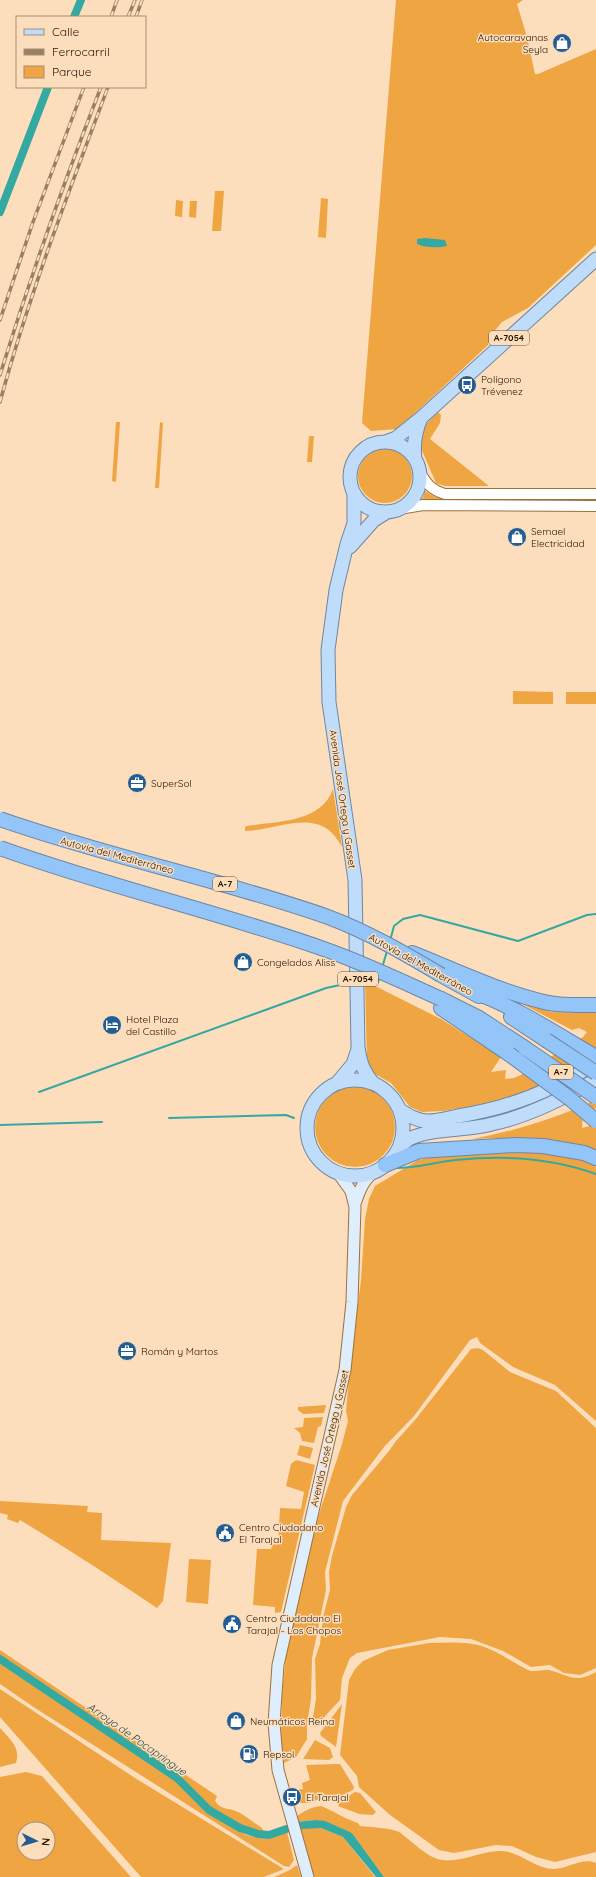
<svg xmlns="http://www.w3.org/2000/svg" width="596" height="1877" font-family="Quicksand,sans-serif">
  <rect width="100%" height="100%" fill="#fcdebd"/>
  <!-- green -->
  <path fill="#f0a543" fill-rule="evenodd" d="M396,0H523L517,4L527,37L535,74H538L596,49V245L528,308L502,322L492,334L488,345L398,429L371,431L362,423Z
    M215,191H224L221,231H212Z
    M321,198L328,199L326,238L318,237Z
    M176,200L183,201L182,217L175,216Z
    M190,201H197L196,218L189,217Z
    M438,412L441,415L440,423L430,439L489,486H445L436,483L420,446L425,425Z
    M116,422H120L116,482L112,481Z
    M160,422L163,423L159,488H155Z
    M309,436H314L312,462H307Z
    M358 476a27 27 0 1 1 54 0a27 27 0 1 1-54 0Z
    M425,491L435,497L457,498V501L422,500Z
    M520,498H596V501H520Z
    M513,691L553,692V704H513Z
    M566,692H596V704H566Z
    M333,789L342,847C339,842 336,837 331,832C309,811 271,831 245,831V827L247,826C277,821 321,823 333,789Z
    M365,981L441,1019L501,1057L491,1072L506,1070L505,1079L514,1078L523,1074L583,1037L587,1032L579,1028L572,1030L513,999L552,1012L596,1013V1051L541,1085L528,1091L488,1104L443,1111L422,1112L410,1107L391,1083L375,1074L367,1063Z
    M315 1127a40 40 0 1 1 80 0a40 40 0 1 1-80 0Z
    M596,1100V1108L583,1117L582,1128L593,1125L596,1127V1151C556,1136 515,1137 472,1139C516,1131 556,1118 596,1100Z
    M515,1150L555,1151L596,1163V1421L555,1385L513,1367L480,1343L477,1337L470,1340L414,1416L384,1447L343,1501L325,1572L326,1590L312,1658L311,1699L307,1724V1739L296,1757L284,1763L281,1741L282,1693L287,1647L318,1517L342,1444L348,1421L346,1411L349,1379L361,1280L365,1219L369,1199L375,1186L418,1160L453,1153Z
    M478,1348L483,1350L510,1372L556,1391L596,1428V1668L580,1675L564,1673L550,1665L531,1667L503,1651L471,1639L440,1637L357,1653L350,1658L342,1678L340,1700L315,1727L312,1723L316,1699L315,1659L320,1644L323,1617L330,1590L329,1572L332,1556L346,1507L352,1495L389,1451L396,1441L415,1420L471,1349Z
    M326,1405L324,1413L303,1414L298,1410V1407Z
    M323,1417L321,1426L318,1427L314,1443L302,1441L300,1433L294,1428L303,1427L304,1418Z
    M300,1445L313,1448L310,1459L297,1455Z
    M296,1460L315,1465L281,1612L275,1613V1607L253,1605L257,1549H271L272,1544H278L280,1508L301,1509L304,1492L286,1486L291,1464Z
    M0,1501L88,1506L87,1512L102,1513L101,1540L171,1543L163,1601L157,1608C112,1578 67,1548 20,1520L18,1523L7,1519L8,1515L0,1513Z
    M189,1559L211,1560L208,1604L186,1602Z
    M429,1643C447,1643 465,1641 482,1646C499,1652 512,1662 528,1670C534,1673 543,1669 549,1670C569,1675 575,1684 596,1672V1852L555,1862L536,1857L512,1846L496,1845L454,1853L439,1850L390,1815L359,1787L357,1776L340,1755L349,1680L355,1669L363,1661L388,1650Z
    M0,1650L217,1796L215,1801C222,1811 228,1807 238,1812C246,1816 254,1823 262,1828L264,1832L241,1826L210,1807L178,1777L0,1656Z
    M0,1663L174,1780L208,1812L246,1835L259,1838L269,1839L287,1832L294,1860L289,1867L284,1866L35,1708L0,1684Z
    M0,1689L135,1778L284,1869L264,1877H141L0,1717Z
    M342,1704L336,1747L321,1736L320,1733Z
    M0,1728C10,1739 21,1748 16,1763L0,1767Z
    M315,1740L330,1748L333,1757L329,1760L303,1759Z
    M335,1764H340L354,1787L353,1790L331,1801L322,1798L309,1803H296L292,1791L303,1789L302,1783L310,1780L306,1765Z
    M26,1772L42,1776L131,1877H0V1777ZM24,1829H48V1853H24Z
    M355,1792L360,1793L376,1812L373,1815L359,1814L338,1806L339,1802Z
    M321,1806C334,1811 345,1819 358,1823L360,1826C369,1827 391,1828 399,1832C411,1840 427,1858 442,1860C464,1863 487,1847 509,1852C524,1856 538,1869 554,1869C568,1869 582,1857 596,1863V1877H384L352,1833L315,1820L297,1822L296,1817C303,1811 312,1807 321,1806Z
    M299,1828H321L343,1837L375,1877H314Z
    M297,1865L301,1877H274L290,1870Z"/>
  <!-- water -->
  <path fill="#33a9a2" d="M425,238L445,240L447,246C438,248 425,248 417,244V239Z
    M315,1820L325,1821L352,1833L384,1877H376L343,1837L321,1828L301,1829L297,1822Z"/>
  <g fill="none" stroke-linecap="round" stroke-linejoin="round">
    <!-- stream -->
    <path stroke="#33a9a2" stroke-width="2" d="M390,941L394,926L403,919L420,915L518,941L587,915L596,914
      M382,968L387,951
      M372,985L378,982L379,978
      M39,1092L326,988L345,984
      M169,1118L286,1115L294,1118
      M0,1125L102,1122
      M396,1168C416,1168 436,1162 456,1160C503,1155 552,1158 596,1174"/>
    <!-- canal -->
    <path stroke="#33a9a2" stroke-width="8" d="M74,17L81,0
      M0,212L48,87
      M0,1659L177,1778L209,1810L240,1828L258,1834L269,1835L298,1825"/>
    <defs>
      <path id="tertiary" d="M419,471C426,483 431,490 445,494H596
        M399,509L423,505L596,506"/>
      <path id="secondary" d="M355,1204C359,1192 363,1180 374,1172
        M308,1877L278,1770L274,1723L278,1665L345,1370L352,1302L355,1207L351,1191L338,1173"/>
      <path id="primary" d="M385,442L396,438L421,418L596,259
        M350 477a35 35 0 1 1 70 0a35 35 0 1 1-70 0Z
        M415,459C413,444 415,432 421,418
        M354,494V523L347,544L336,590L328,650L329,702L355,880L358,1047C360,1062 363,1071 373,1083
        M350,547L374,520L387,512
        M307 1128a48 48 0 1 1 96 0a48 48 0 1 1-96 0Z
        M338,1082L353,1064L358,1049
        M400,1110C408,1115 417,1121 428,1121C437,1121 448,1118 458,1116C512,1107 549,1092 596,1063
        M399,1148C402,1145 406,1140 411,1138C434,1128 467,1131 492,1124C529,1116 563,1098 596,1080"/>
      <path id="motorway" d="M412,953C455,970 498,991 544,1002C560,1006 579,1005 596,1005
        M441,975L479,996
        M471,991C516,1007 555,1033 596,1057
        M441,999L479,1018L525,1048
        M441,1008L509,1054
        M511,1017L546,1040
        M385,1165L419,1151L515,1145L543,1146L584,1153L596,1158"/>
    </defs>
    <!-- tertiary casing -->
    <use href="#tertiary" stroke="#9e713a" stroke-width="12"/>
    <!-- secondary casing -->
    <use href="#secondary" stroke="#9e713a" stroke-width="13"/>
    <!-- primary casing -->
    <use href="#primary" stroke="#6e87a2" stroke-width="15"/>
    <!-- motorway casing -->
    <use href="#motorway" stroke="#6e87a2" stroke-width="16"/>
    <!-- tertiary -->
    <use href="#tertiary" stroke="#fff" stroke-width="10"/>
    <!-- secondary -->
    <use href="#secondary" stroke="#dfeefd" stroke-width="11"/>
    <!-- primary -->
    <use href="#primary" stroke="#bfdcfb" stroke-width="13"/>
    <!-- motorway -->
    <use href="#motorway" stroke="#94c5f9" stroke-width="14"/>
    <defs>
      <path id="rail" d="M111,17L117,0
        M128,17L135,0
        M136,17L142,0
        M0,320L33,222L84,87
        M0,375C30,278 64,182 101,87
        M0,402C29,295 69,191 108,87"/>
    </defs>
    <!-- rail casing -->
    <use href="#rail" stroke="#998065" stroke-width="3.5"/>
    <!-- rail -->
    <use href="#rail" stroke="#fcdebd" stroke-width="2" stroke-dasharray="6" stroke-linecap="butt"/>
    <defs>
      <path id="motorway-bridge" d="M0,819C108,857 220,879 328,917C368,932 404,953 441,975
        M0,848C106,886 215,911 321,948C362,962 401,981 441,999
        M546,1040L596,1073
        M525,1048L596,1097
        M509,1054L569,1098L596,1121"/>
    </defs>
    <!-- motorway-bridge casing -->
    <use href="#motorway-bridge" stroke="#6e87a2" stroke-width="16" stroke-linecap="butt"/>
    <!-- motorway-bridge -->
    <use href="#motorway-bridge" stroke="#94c5f9" stroke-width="14"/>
  </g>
  <!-- icons -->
  <defs>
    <symbol id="shop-disc" viewBox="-11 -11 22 22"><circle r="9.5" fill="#225d94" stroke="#fcdebd"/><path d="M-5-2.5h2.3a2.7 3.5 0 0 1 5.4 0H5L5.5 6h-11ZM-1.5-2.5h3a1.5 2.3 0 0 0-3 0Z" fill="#fff"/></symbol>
    <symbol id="bus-disc" viewBox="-11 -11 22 22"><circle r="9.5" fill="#225d94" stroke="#fcdebd"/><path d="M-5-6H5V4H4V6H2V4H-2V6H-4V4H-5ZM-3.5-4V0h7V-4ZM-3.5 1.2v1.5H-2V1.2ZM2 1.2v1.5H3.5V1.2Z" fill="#fff"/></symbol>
    <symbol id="office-disc" viewBox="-11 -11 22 22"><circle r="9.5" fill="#225d94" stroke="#fcdebd"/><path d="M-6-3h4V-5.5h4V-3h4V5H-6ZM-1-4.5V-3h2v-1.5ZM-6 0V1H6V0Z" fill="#fff"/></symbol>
    <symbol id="hotel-disc" viewBox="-11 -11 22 22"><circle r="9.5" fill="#225d94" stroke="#fcdebd"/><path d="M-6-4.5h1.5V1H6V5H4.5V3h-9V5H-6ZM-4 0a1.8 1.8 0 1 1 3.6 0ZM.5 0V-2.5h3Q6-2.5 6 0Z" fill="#fff"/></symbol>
    <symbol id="civic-disc" viewBox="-11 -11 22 22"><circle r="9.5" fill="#225d94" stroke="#fcdebd"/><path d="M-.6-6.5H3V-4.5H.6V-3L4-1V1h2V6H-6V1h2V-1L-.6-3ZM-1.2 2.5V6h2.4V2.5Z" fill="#fff"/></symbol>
    <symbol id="fuel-disc" viewBox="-11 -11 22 22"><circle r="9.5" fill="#225d94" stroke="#fcdebd"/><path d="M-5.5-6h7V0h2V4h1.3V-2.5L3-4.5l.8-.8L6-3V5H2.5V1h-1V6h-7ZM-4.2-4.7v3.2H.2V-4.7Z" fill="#fff"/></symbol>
  </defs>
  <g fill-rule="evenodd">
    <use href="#shop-disc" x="551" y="32" width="22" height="22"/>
    <use href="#bus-disc" x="456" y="374" width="22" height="22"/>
    <use href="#shop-disc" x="506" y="526" width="22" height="22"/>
    <use href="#office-disc" x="126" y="772" width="22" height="22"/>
    <use href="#shop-disc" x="232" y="951" width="22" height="22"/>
    <use href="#hotel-disc" x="101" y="1014" width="22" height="22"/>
    <use href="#office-disc" x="116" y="1340" width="22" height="22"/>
    <use href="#civic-disc" x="214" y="1522" width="22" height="22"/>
    <use href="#civic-disc" x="221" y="1613" width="22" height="22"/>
    <use href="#shop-disc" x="225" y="1710" width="22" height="22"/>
    <use href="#fuel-disc" x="238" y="1743" width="22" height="22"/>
    <use href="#bus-disc" x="281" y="1786" width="22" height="22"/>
  </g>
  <g text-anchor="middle" stroke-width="3" stroke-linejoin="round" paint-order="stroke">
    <!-- shield labels -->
    <g fill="#fcdebd" stroke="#675139" stroke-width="1">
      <rect x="489" y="331" width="40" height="14" rx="3"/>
      <rect x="213" y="877" width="24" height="14" rx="3"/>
      <rect x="338" y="972" width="40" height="14" rx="3"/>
      <rect x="549" y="1065" width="24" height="14" rx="3"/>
    </g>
    <g font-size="9" font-weight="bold" fill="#271501">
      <text x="509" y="341">A-7054</text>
      <text x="225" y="887">A-7</text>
      <text x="358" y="982">A-7054</text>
      <text x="561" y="1075">A-7</text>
    </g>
    <!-- poi labels -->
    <g font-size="10" fill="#271501" stroke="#fcdebd" text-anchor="start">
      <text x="548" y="41" text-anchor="end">Autocaravanas<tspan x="548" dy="12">Seyla</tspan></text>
      <text x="481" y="383">Polígono<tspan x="481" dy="12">Trévenez</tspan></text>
      <text x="531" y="535">Semael<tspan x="531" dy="12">Electricidad</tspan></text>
      <text x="151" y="787">SuperSol</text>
      <text x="257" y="966">Congelados Aliss</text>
      <text x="126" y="1023">Hotel Plaza<tspan x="126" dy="12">del Castillo</tspan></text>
      <text x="141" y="1355">Román y Martos</text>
      <text x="239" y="1531">Centro Ciudadano<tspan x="239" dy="12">El Tarajal</tspan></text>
      <text x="246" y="1622">Centro Ciudadano El<tspan x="246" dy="12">Tarajal - Los Chopos</tspan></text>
      <text x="250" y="1725">Neumáticos Reina</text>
      <text x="263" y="1758">Repsol</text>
      <text x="306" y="1801">El Tarajal</text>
    </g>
    <!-- street labels -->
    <g font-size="10" fill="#271501" stroke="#fcdebd">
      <text transform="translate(343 799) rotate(82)" y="4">Avenida José Ortega y Gasset</text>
      <text transform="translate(117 855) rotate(15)" y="4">Autovía del Mediterráneo</text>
      <text transform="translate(421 964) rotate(29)" y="4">Autovía del Mediterráneo</text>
      <text transform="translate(329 1438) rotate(-77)" y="4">Avenida José Ortega y Gasset</text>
    </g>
    <!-- water labels -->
    <g font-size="11" font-style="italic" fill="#2b4d4b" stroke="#fcdebd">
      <text transform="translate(137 1739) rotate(35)" y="4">Arroyo de Pocapringue</text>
    </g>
  </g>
  <!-- legend -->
  <rect x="16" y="16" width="130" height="72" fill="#fcdebd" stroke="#a78e72"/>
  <rect x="24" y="29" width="20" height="6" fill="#bfdcfb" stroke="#a78e72"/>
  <text x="52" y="36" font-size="12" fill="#271501">Calle</text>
  <rect x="24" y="49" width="20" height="6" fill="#998065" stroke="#a78e72"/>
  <text x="52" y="56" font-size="12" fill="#271501">Ferrocarril</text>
  <rect x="24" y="66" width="20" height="12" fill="#f0a543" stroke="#a78e72"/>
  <text x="52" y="76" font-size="12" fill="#271501">Parque</text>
  <!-- north arrow -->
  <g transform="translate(36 1841) rotate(95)"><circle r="19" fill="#fcdebd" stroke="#a78e72"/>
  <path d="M0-3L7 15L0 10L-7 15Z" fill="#225d94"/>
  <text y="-6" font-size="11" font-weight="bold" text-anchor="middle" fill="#271501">N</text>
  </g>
</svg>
